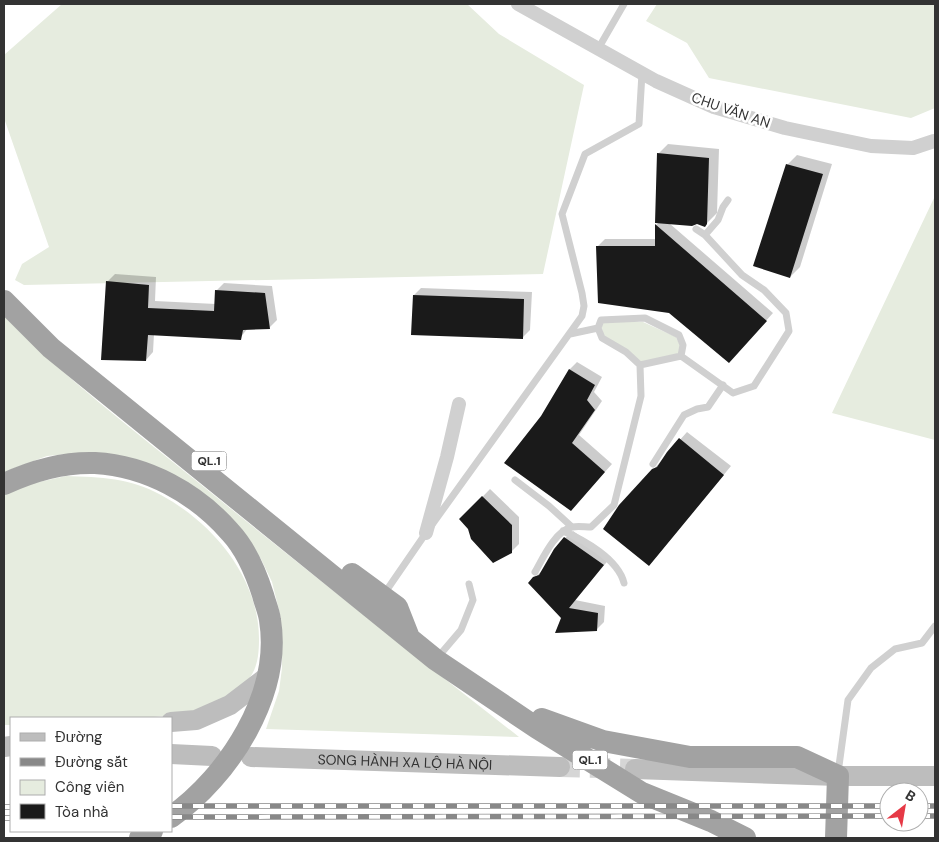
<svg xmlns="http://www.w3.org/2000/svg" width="939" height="842" font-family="'DM Sans',sans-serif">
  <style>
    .green { fill: #e6ecdf }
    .shadow { fill: #0003 }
    .building { fill: #1a1a1a }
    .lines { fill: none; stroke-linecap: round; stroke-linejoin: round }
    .secondary-tunnel { stroke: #d6d6d6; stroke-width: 20; stroke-dasharray: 20 10; stroke-linecap: butt }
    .service { stroke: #d0d0d0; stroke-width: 7 }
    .minor { stroke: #d0d0d0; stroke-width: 14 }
    .secondary { stroke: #bdbdbd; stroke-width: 20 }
    .trunk { stroke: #a2a2a2; stroke-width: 22 }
    .rail-casing { stroke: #888; stroke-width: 5.5 }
    .rail { stroke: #fff; stroke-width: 4; stroke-dasharray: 11; stroke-linecap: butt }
    .labels { text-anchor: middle; stroke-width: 5; stroke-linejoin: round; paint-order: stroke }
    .shield { fill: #fff; stroke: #707070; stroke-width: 1 }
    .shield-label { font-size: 12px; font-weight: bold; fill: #333 }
    .street-label { font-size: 14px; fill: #333; stroke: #fff }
  </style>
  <rect width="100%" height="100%" fill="#fff"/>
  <!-- green -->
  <path class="green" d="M62,4H467L499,34L584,85L543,274L24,285L15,280L22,264L49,247L4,118V55Z
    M657,4H935V108L911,118L709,78L687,43L646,21Z
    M935,196V440L832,413Z
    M4,316C64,377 132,429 199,483C305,569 412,653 519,737L266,729L279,691L282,668V632L280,614L272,582L261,559L233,522L77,453L47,456L4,472Z
    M601,320L643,322L676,337L680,345L679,354L642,362L603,336Z
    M66,476C101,477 130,478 161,495C213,523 259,578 259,639C259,668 253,681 227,698C192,720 135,718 94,718C67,718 39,718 11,718V725H4V495L21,486Z"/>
  <!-- shadow -->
  <path class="shadow" d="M668,144L719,149L717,213L705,225L697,222L669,223L773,313L736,354L597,247L605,239H656V225L659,222L658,154Z
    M797,155L832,164L800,267L790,277L787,165Z
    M115,274L156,277L155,301L216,304V291L224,283L272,286L277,320L269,328H248L240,338L154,334L153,352L146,360L107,282Z
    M421,288L532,292L530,330L523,337L414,295Z
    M577,362L602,377L594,392L602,401L579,435L612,464L578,502L542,417L570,369Z
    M687,432L731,466L656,557L653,470Z
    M490,489L519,517V544L511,552L469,528L461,519Z
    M573,531L611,557L575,600L605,606L604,622L597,629L562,618L534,578L544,569L565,538Z"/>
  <!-- building -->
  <path class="building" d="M657,153L709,158L707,224L705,227L697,224L692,226L655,223Z
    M786,164L823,174L790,278L753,266Z
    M655,224L767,321L729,363L669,313L598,303L596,246H655Z
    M106,281L149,285L148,308L214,311L215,290L265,293L270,329L243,330L241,340L148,335L146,361L101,360Z
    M413,295L524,299L523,339L411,335Z
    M569,369L595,385L587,400L595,410L572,443L605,472L571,511L504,463L541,416Z
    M679,438L724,475L649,566L603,529L619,505L652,469L657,467L667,452Z
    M482,496L512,525V553L493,563L471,539L468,529L459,519Z
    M564,537L604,565L569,608L598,613L597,631L555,633L561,618L528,583L533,577L539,575L554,549Z"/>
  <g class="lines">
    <!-- secondary-tunnel -->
    <path class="secondary-tunnel" d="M560,767L635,769"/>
    <!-- service -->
    <path class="service" d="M598,49L624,4
      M696,229L705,235
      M570,334L598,328
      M681,356L733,393L754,386L789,331L786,313L764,290L742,275L705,235L718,220L723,207L728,200
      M653,464L684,415L697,409L708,407L723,385
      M515,480L549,506L572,527
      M563,531C584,540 618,559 624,583
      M535,572C543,558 555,531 572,527C578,526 585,527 591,527L614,505L641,396L640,365L681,356L683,345L679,335L645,318L601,320L598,328L602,338L626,352L640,365
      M384,594L426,533L582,316L584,306L582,293L562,214L585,154L639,124L642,73
      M438,657L461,630L473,600L469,584
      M838,773L848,700L871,668L895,649L922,643L935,626"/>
    <!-- minor -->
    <path class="minor" d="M518,4L656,81L714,107L785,128L871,146L913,148L934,141
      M426,533L447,457L459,404"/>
    <!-- secondary -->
    <g class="secondary">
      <path d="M171,722L196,720L230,705L268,676"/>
      <path d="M4,747L11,746"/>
      <path d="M171,754L212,756"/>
      <path id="s1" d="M251,757L560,767"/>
      <path d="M635,769L838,776H935"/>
    </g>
    <!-- trunk -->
    <path class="trunk" d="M4,301L51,348L436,660L537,728L642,793L711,821L745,838
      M4,484C32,471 64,462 95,463C147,466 196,493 230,532C246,549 256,573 263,595C265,603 269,612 270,620C282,694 229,776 171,817
      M352,574L397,607L408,635
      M542,719L603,741L690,757H797L838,776L836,838
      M140,838L152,831"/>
    <!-- rail casing -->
    <g class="rail-casing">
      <path id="rail" d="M171,806H889
        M919,806H935
        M4,807H11
        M919,816H935
        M171,817L889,816
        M4,818H11"/>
    </g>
    <!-- rail -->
    <use href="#rail" class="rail"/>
  </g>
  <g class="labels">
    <!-- shield labels -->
    <g class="shield">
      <rect x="191.5" y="451.5" width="35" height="19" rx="4"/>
      <rect x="572.5" y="750.5" width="35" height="19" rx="4"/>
    </g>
    <g class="shield-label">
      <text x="209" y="465">QL.1</text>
      <text x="590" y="764">QL.1</text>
    </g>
    <!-- street labels -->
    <g class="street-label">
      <text transform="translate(731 110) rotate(19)" y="5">CHU VĂN AN</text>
      <text dy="5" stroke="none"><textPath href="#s1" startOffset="154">SONG HÀNH XA LỘ HÀ NỘI</textPath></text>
    </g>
  </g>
  <!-- border -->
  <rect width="939" height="842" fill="none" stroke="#333333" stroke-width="10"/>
  <!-- legend -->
  <rect x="10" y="717" width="162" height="115" fill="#ffffff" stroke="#adadad"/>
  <rect x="20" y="733" width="25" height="8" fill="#bdbdbd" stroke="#adadad"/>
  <text x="55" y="742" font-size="15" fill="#333333">Đường</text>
  <rect x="20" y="758" width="25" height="8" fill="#888888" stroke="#adadad"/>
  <text x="55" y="767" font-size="15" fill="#333333">Đường sắt</text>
  <rect x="20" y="780" width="25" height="15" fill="#e6ecdf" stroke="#adadad"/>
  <text x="55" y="792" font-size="15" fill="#333333">Công viên</text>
  <rect x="20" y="804" width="25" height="15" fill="#1a1a1a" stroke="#adadad"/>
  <text x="55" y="817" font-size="15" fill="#333333">Tòa nhà</text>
  <!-- north arrow -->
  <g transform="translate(904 807) rotate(31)"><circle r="24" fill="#ffffff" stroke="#adadad"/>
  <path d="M0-4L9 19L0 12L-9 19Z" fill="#e63946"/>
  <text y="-8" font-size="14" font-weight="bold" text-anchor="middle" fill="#333333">B</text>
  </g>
</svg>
